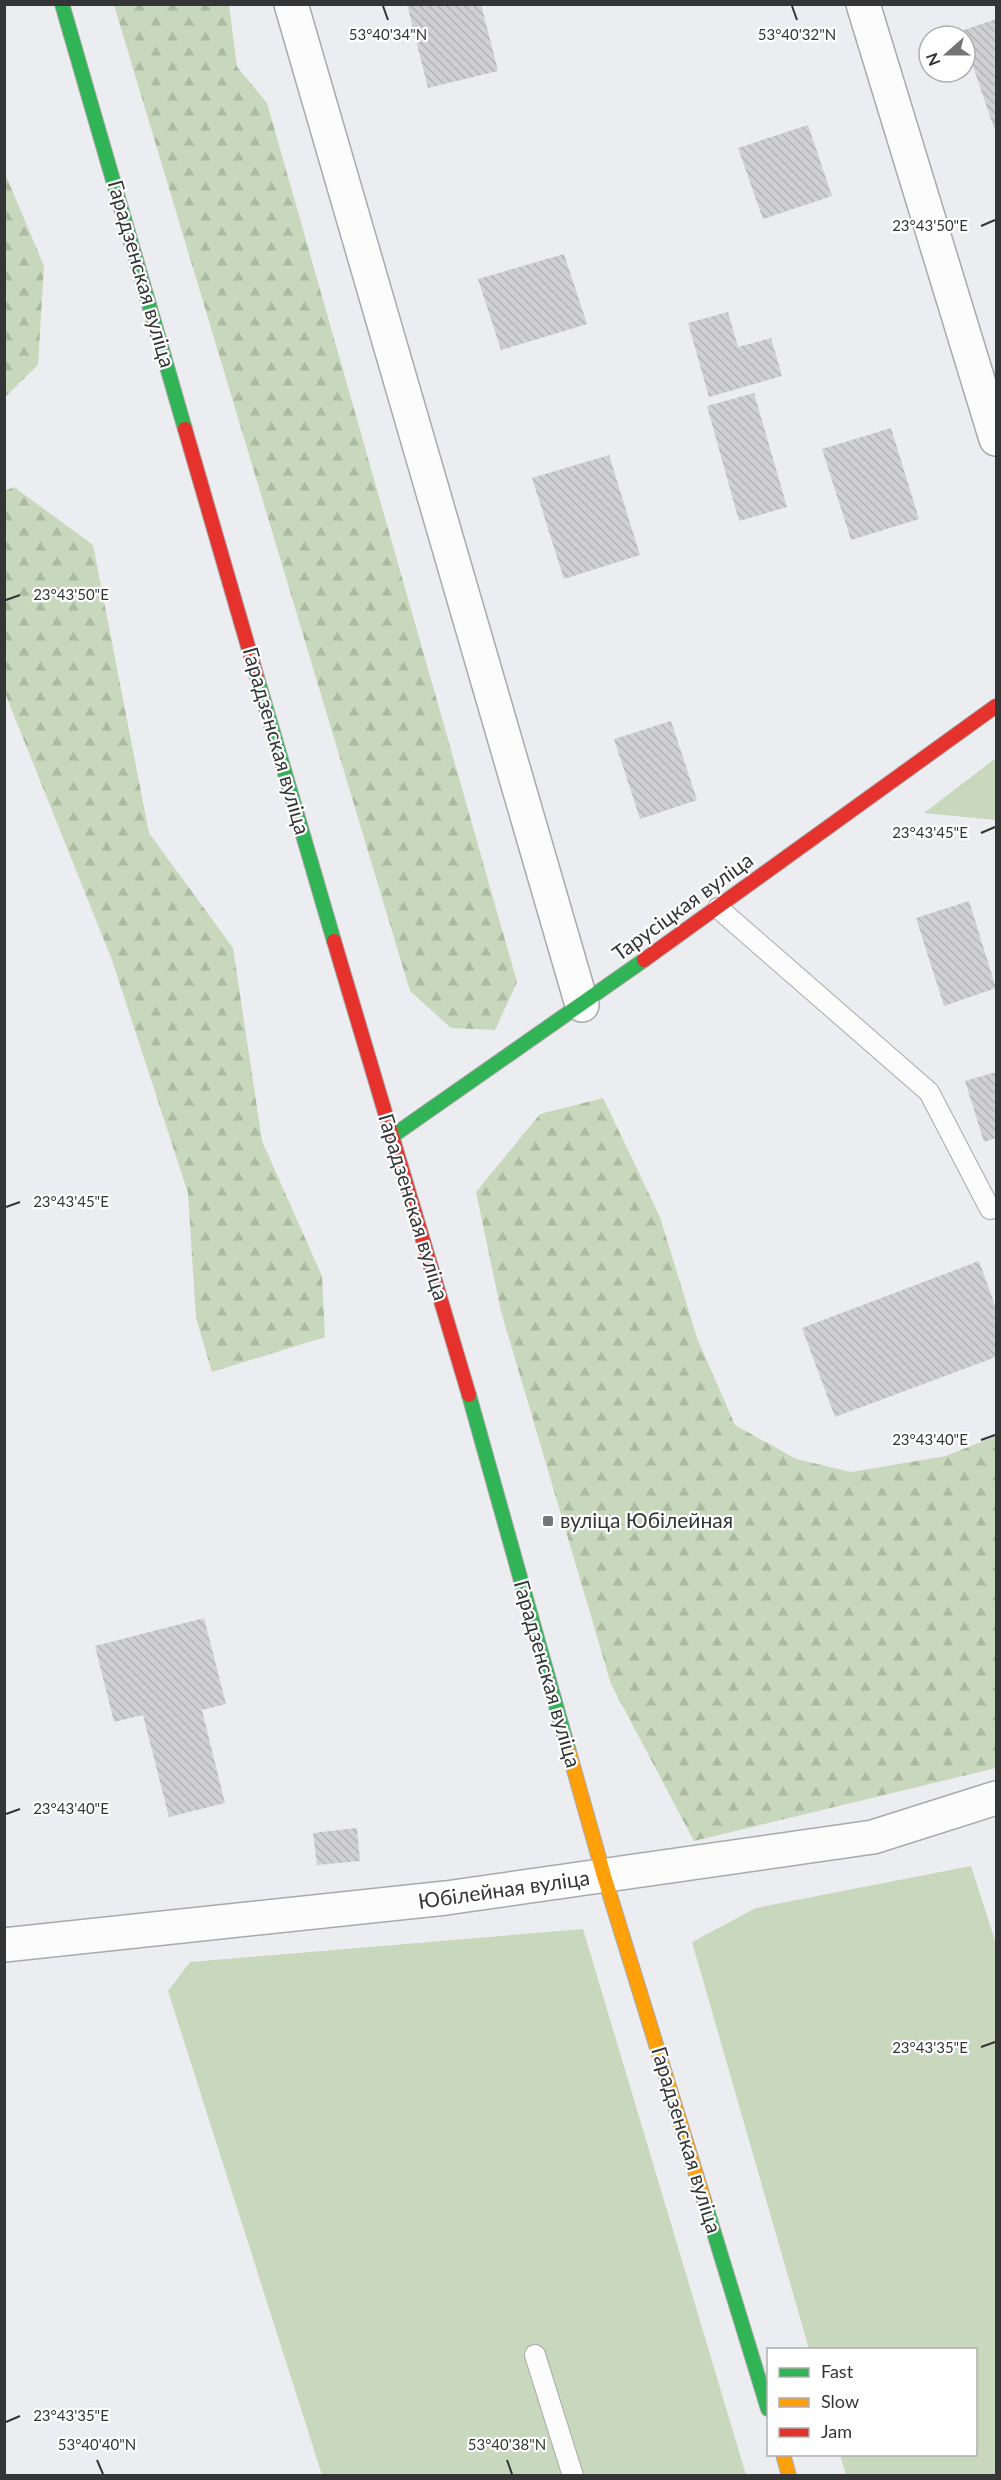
<svg xmlns="http://www.w3.org/2000/svg" width="1001" height="2480" font-family="Lato,sans-serif">
  <style>
    .grass { fill: #c7d8bc }
    .forest { fill: url(#forest-firs) }
    .building { fill: url(#building-back-hatch) }
    .lines { fill: none; stroke-linecap: round; stroke-linejoin: round }
    .lane-casing { stroke: #a9a9ab; stroke-width: 22 }
    .street-casing { stroke: #a9a9ab; stroke-width: 36 }
    .fast-casing { stroke: #a9a9ab; stroke-width: 16 }
    .slow-casing { stroke: #a9a9ab; stroke-width: 16 }
    .jam-casing { stroke: #a9a9ab; stroke-width: 16 }
    .lane { stroke: #fcfcfd; stroke-width: 20 }
    .street { stroke: #fcfcfd; stroke-width: 33 }
    .fast { stroke: #30b455; stroke-width: 14 }
    .slow { stroke: #ff9f0a; stroke-width: 14 }
    .jam { stroke: #e5322d; stroke-width: 14 }
    .ticks { fill: none; stroke: #343536; stroke-width: 2 }
    .poi-dot { fill: #747577; stroke: #fff; stroke-width: 2 }
    .labels { text-anchor: middle; stroke-width: 4.5; stroke-linejoin: round; paint-order: stroke }
    .street-label { font-size: 21px; fill: #343536; stroke: #fff }
    .poi-label { font-size: 21px; fill: #343536; stroke: #fff; text-anchor: start }
    .ticks-label { font-size: 15px; text-anchor: middle; fill: #343536; stroke: #fff; stroke-width: 4.5; stroke-linejoin: round; paint-order: stroke }
  </style>
  <defs>
    <pattern id="forest-firs" width="22" height="20" patternUnits="userSpaceOnUse" patternTransform="scale(1.5)"><rect width="22" height="20" fill="#c7d8bc"/><path d="M5 1l3.5 6h-7zM16 11l3.5 6h-7z" fill="#acbaa2"/></pattern>
    <pattern id="building-back-hatch" width="6" height="6" patternUnits="userSpaceOnUse" patternTransform="scale(1.5)"><rect width="6" height="6" fill="#d0d0d2"/><path d="M-1 5l2 2M0 0l6 6M5-1l2 2" fill="none" stroke="#b3b3b5"/></pattern>
  </defs>
  <rect width="100%" height="100%" fill="#ecedf0"/>
  <!-- grass -->
  <path class="grass" d="M996,758V820L924,813Z
    M971,1866L996,1944V2475H846L840,2455L976,2454V2350L809,2349L692,1942L756,1908Z
    M583,1929L746,2475H322L168,1991L190,1962Z"/>
  <!-- forest -->
  <path class="forest" d="M114,5H229L237,67L267,103L517,982L495,1030L451,1028L410,991Z
    M4,171L44,266L38,365L5,397Z
    M14,487L93,545L149,833L233,948L262,1141L322,1276L325,1337L212,1372L196,1318L188,1193L112,960L5,693L4,491Z
    M603,1098L660,1217L697,1338L735,1425L796,1459L851,1472L946,1456L996,1436V1768L694,1841L611,1684L501,1311L476,1192L540,1114Z"/>
  <!-- building -->
  <path class="building" d="M407,4H481L498,71L428,88Z
    M996,19V127L994,128L961,31Z
    M808,125L832,196L763,219L738,148Z
    M564,254L587,324L501,350L478,279Z
    M728,312L738,347L771,338L782,376L709,397L688,323Z
    M754,393L787,507L739,521L707,406Z
    M891,428L919,519L851,540L822,449Z
    M609,455L640,555L564,579L532,478Z
    M671,721L697,800L640,819L614,739Z
    M969,901L996,988L944,1006L916,918Z
    M996,1072V1138L984,1142L965,1081Z
    M979,1261L996,1308V1357L835,1417L802,1328Z
    M204,1618L226,1704L202,1710L225,1803L169,1817L143,1715L114,1722L95,1646Z
    M357,1828L360,1861L317,1865L313,1833Z"/>
  <g class="lines">
    <!-- lane casing -->
    <g class="lane-casing">
      <path id="lane" d="M718,908L929,1092L990,1209L996,1207
        M535,2355L573,2476"/>
    </g>
    <!-- street casing -->
    <g class="street-casing">
      <path id="street" d="M291,4L582,1005
        M863,4L996,439
        M4,1945L446,1898L873,1837L996,1798"/>
    </g>
    <!-- fast casing -->
    <g class="fast-casing">
      <path id="fast" d="M62,4L185,429
        M256,674L334,941
        M391,1137L644,960
        M469,1395L569,1752
        M704,2200L768,2409"/>
    </g>
    <!-- slow casing -->
    <g class="slow-casing">
      <path id="slow" d="M569,1752L604,1876L704,2200
        M783,2454L789,2476"/>
    </g>
    <!-- jam casing -->
    <g class="jam-casing">
      <path id="jam" d="M185,429L256,674
        M334,941L469,1395
        M644,960L996,706"/>
    </g>
    <!-- lane -->
    <use href="#lane" class="lane"/>
    <!-- street -->
    <use href="#street" class="street"/>
    <!-- fast -->
    <use href="#fast" class="fast"/>
    <!-- slow -->
    <use href="#slow" class="slow"/>
    <!-- jam -->
    <use href="#jam" class="jam"/>
  </g>
  <!-- ticks -->
  <path class="ticks" d="M383,6L388,20M792,6L797,20M981,226L995,220M6,600L20,595M981,833L995,827M6,1207L20,1202M981,1440L995,1435M6,1814L20,1809M981,2047L995,2042M6,2422L20,2416M97,2460L103,2474M507,2460L512,2474"/>
  <!-- markers -->
  <rect class="poi-dot" x="542" y="1515" width="12" height="12" rx="3"/>
  <g class="labels">
    <!-- street labels -->
    <g class="street-label">
      <text transform="translate(141 274) rotate(74)" y="7">Гарадзенская вуліца</text>
      <text transform="translate(276 741) rotate(74)" y="7">Гарадзенская вуліца</text>
      <text transform="translate(683 907) rotate(-36)" y="7">Тарусіцкая вуліца</text>
      <text transform="translate(413 1207) rotate(73)" y="7">Гарадзенская вуліца</text>
      <text transform="translate(547 1674) rotate(74)" y="7">Гарадзенская вуліца</text>
      <text transform="translate(504 1890) rotate(-8)" y="7">Юбілейная вуліца</text>
      <text transform="translate(686 2140) rotate(73)" y="7">Гарадзенская вуліца</text>
    </g>
    <!-- poi labels -->
    <g class="poi-label">
      <text x="560" y="1528">вуліца Юбілейная</text>
    </g>
  </g>
  <g class="ticks-label">
    <text x="388" y="40">53°40'34"N</text>
    <text x="797" y="40">53°40'32"N</text>
    <text x="930" y="231">23°43'50"E</text>
    <text x="71" y="600">23°43'50"E</text>
    <text x="930" y="838">23°43'45"E</text>
    <text x="71" y="1207">23°43'45"E</text>
    <text x="930" y="1445">23°43'40"E</text>
    <text x="71" y="1814">23°43'40"E</text>
    <text x="930" y="2053">23°43'35"E</text>
    <text x="71" y="2421">23°43'35"E</text>
    <text x="97" y="2450">53°40'40"N</text>
    <text x="507" y="2450">53°40'38"N</text>
  </g>
  <!-- border -->
  <rect width="1001" height="2480" fill="none" stroke="#343536" stroke-width="12"/>
  <!-- legend -->
  <rect x="767" y="2348" width="210" height="108" fill="#ffffff" stroke="#aeaeaf" stroke-width="1.5"/>
  <rect x="779" y="2368" width="30" height="9" fill="#30b455" stroke="#aeaeaf" stroke-width="1.5"/>
  <text x="821" y="2378" font-size="18" fill="#343536">Fast</text>
  <rect x="779" y="2398" width="30" height="9" fill="#ff9f0a" stroke="#aeaeaf" stroke-width="1.5"/>
  <text x="821" y="2408" font-size="18" fill="#343536">Slow</text>
  <rect x="779" y="2428" width="30" height="9" fill="#e5322d" stroke="#aeaeaf" stroke-width="1.5"/>
  <text x="821" y="2438" font-size="18" fill="#343536">Jam</text>
  <!-- north arrow -->
  <g transform="translate(947 54) rotate(249)"><circle r="28" fill="#ffffff" stroke="#aeaeaf" stroke-width="1.5"/>
  <path d="M0-4.5L10 22L0 15L-10 22Z" fill="#747577"/>
  <text y="-9" font-size="16" font-weight="bold" text-anchor="middle" fill="#343536">N</text>
  </g>
</svg>
